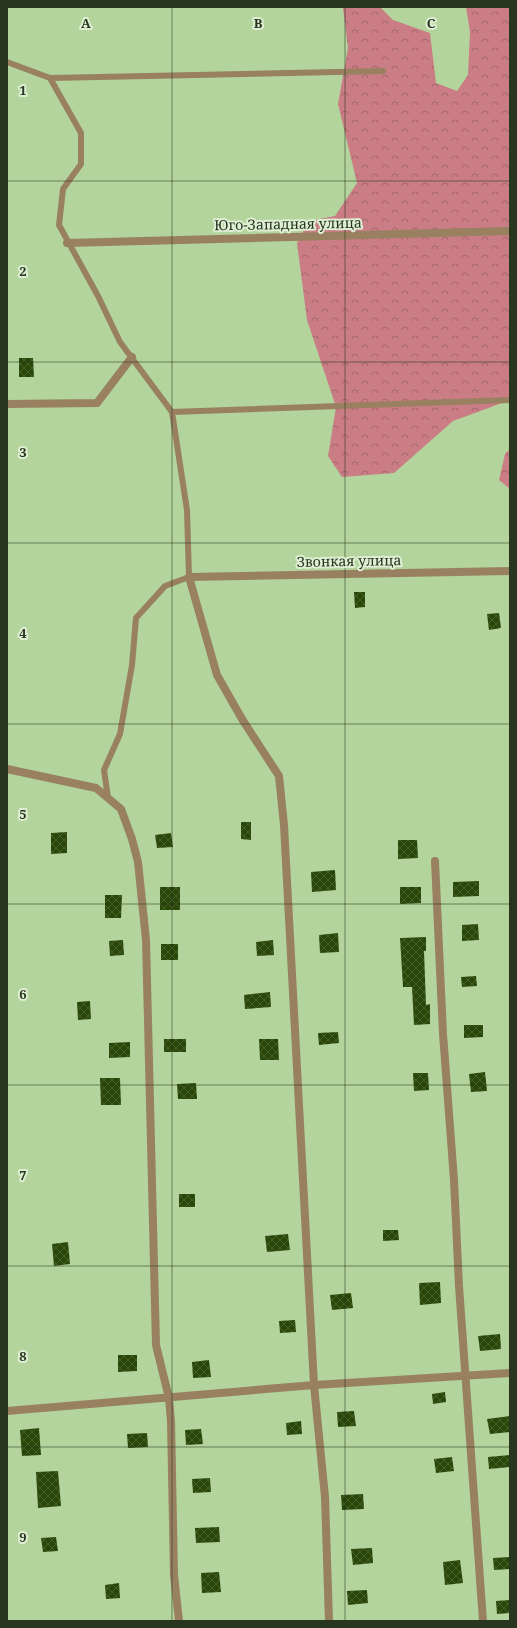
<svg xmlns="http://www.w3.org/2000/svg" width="517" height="1628" font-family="'Noto Serif',serif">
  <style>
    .forest { fill: url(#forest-crowns) }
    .building { fill: url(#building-cross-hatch) }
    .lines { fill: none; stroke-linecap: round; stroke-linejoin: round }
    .service { stroke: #988061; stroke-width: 6 }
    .minor { stroke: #988061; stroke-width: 8 }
    .grid { fill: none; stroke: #28351f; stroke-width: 1; stroke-opacity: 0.55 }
    .labels { text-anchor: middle; stroke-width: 4; stroke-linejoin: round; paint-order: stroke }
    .street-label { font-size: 14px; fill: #28351f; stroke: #deefd3 }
    .grid-label { font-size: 13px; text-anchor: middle; font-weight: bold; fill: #28351f; stroke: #deefd3; stroke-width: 4; stroke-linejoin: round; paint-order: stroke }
  </style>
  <defs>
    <pattern id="forest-crowns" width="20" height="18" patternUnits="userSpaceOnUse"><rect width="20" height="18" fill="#ca7d85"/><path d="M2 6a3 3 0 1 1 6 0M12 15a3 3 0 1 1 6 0" fill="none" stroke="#a4676c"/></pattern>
    <pattern id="building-cross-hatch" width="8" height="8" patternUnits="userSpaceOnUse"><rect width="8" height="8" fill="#284708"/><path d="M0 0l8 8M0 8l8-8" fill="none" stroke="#46602c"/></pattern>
  </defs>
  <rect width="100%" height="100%" fill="#b3d49c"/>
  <!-- forest -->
  <path class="forest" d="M380,7L393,20L430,33L436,83L457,91L468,75L470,32L466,7H510V400L453,421L394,473L342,477L328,456L336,407L307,320L297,243L309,221L335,216L357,183L338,104L348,48L343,8Z
    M510,449V489L499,480L505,454Z"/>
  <!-- building -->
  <path class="building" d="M19,358H33L34,377H19Z
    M354,592H365V607L355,608Z
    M499,613L501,628L489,630L487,614Z
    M241,822H251V840L241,839Z
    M67,832V853L51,854V833Z
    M171,833L173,847L157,848L155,835Z
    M398,840H417L418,858L398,859Z
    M335,870L336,890L312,892L311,872Z
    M479,881V896L453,897V882Z
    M160,887H180V910H160Z
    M400,887H421V903L400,904Z
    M105,895H122L121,918H105Z
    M478,924L479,940L462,941V925Z
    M338,933L339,952L320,953L319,935Z
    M426,937V951H424L426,1005L430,1004V1024L414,1025L412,987H403L400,938Z
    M123,940L124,955L110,956L109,941Z
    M273,940L274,955L257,956L256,942Z
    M161,944H178V960H161Z
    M476,976L477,986L462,987L461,977Z
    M270,992L271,1007L245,1009L244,995Z
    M90,1001L91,1019L78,1020L77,1002Z
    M464,1025H483V1037L464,1038Z
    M338,1032L339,1043L319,1045L318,1033Z
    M164,1039H186V1052H164Z
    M259,1039H278L279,1060H260Z
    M130,1042V1057L109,1058V1043Z
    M485,1072L487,1091L471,1092L469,1074Z
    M413,1073H428L429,1090L414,1091Z
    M100,1078H120L121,1105H101Z
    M196,1083L197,1099H178L177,1084Z
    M179,1194H195V1207H179Z
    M383,1230H398L399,1240L383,1241Z
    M288,1234L290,1250L267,1252L265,1236Z
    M68,1242L70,1264L54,1266L52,1244Z
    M440,1282L441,1303L420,1305L419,1283Z
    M351,1293L353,1308L332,1310L330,1295Z
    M295,1320L296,1332L280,1333L279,1321Z
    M500,1334L501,1349L480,1351L478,1336Z
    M118,1355H137V1371L118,1372Z
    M209,1360L211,1377L193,1378L192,1362Z
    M445,1392L446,1402L433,1404L432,1394Z
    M354,1411L356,1426L338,1427L337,1412Z
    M510,1416V1432L490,1434L487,1419Z
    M301,1421L302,1434L287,1435L286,1423Z
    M39,1428L41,1455L22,1456L20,1430Z
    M201,1429L203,1444L186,1445L185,1430Z
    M147,1433L148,1447L128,1448L127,1434Z
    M510,1455V1467L489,1469L488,1457Z
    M452,1457L454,1471L436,1473L434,1459Z
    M58,1471L61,1506L38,1508L36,1472Z
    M210,1478L211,1492L193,1493L192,1479Z
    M363,1494L364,1509L342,1510L341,1495Z
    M219,1527L220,1542L196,1543L195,1528Z
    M56,1537L58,1551L43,1552L41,1538Z
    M372,1548L373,1563L353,1565L351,1549Z
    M510,1557V1569L494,1570L493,1558Z
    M460,1560L463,1583L445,1585L443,1562Z
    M219,1572L221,1592L202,1593L201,1573Z
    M119,1583L120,1598L106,1599L105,1585Z
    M367,1590L368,1603L348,1605L347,1591Z
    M510,1600V1613L497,1614L496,1601Z"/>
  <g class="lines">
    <!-- service -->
    <path class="service" d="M7,62L50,78L81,133V164L63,189L59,225L98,296L120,342L172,412L187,510L189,577L165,586L136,618L132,665L120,734L104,770L108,798
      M50,78L383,71
      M172,412L510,400"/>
    <!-- minor -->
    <path class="minor" d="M67,243L510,231
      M7,404L97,403L132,357
      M7,769L96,788L121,809L132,839L138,862L146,940L156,1345L169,1398L171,1421L174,1575L179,1621
      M435,861L443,1034L454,1180L459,1286L483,1621
      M7,1411L314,1385L510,1373
      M329,1621L325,1497L314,1385L284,825L279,776L242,719L217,675L189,577L510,571"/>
  </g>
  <!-- grid -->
  <path class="grid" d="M172,7V1621M345,7V1621M7,181H510M7,362H510M7,543H510M7,724H510M7,904H510M7,1085H510M7,1266H510M7,1447H510"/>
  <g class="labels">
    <!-- street labels -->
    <g class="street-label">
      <text transform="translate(288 224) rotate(-1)" y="5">Юго-Западная улица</text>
      <text transform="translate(349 561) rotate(-1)" y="5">Звонкая улица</text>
    </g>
  </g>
  <g class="grid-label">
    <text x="86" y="28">A</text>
    <text x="258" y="28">B</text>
    <text x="431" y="28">C</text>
    <text x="23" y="95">1</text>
    <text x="23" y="276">2</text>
    <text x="23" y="457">3</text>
    <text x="23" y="638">4</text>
    <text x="23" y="819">5</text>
    <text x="23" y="999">6</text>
    <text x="23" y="1180">7</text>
    <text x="23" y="1361">8</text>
    <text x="23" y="1542">9</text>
  </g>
  <!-- border -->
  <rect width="517" height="1628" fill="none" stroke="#28351f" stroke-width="16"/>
</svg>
